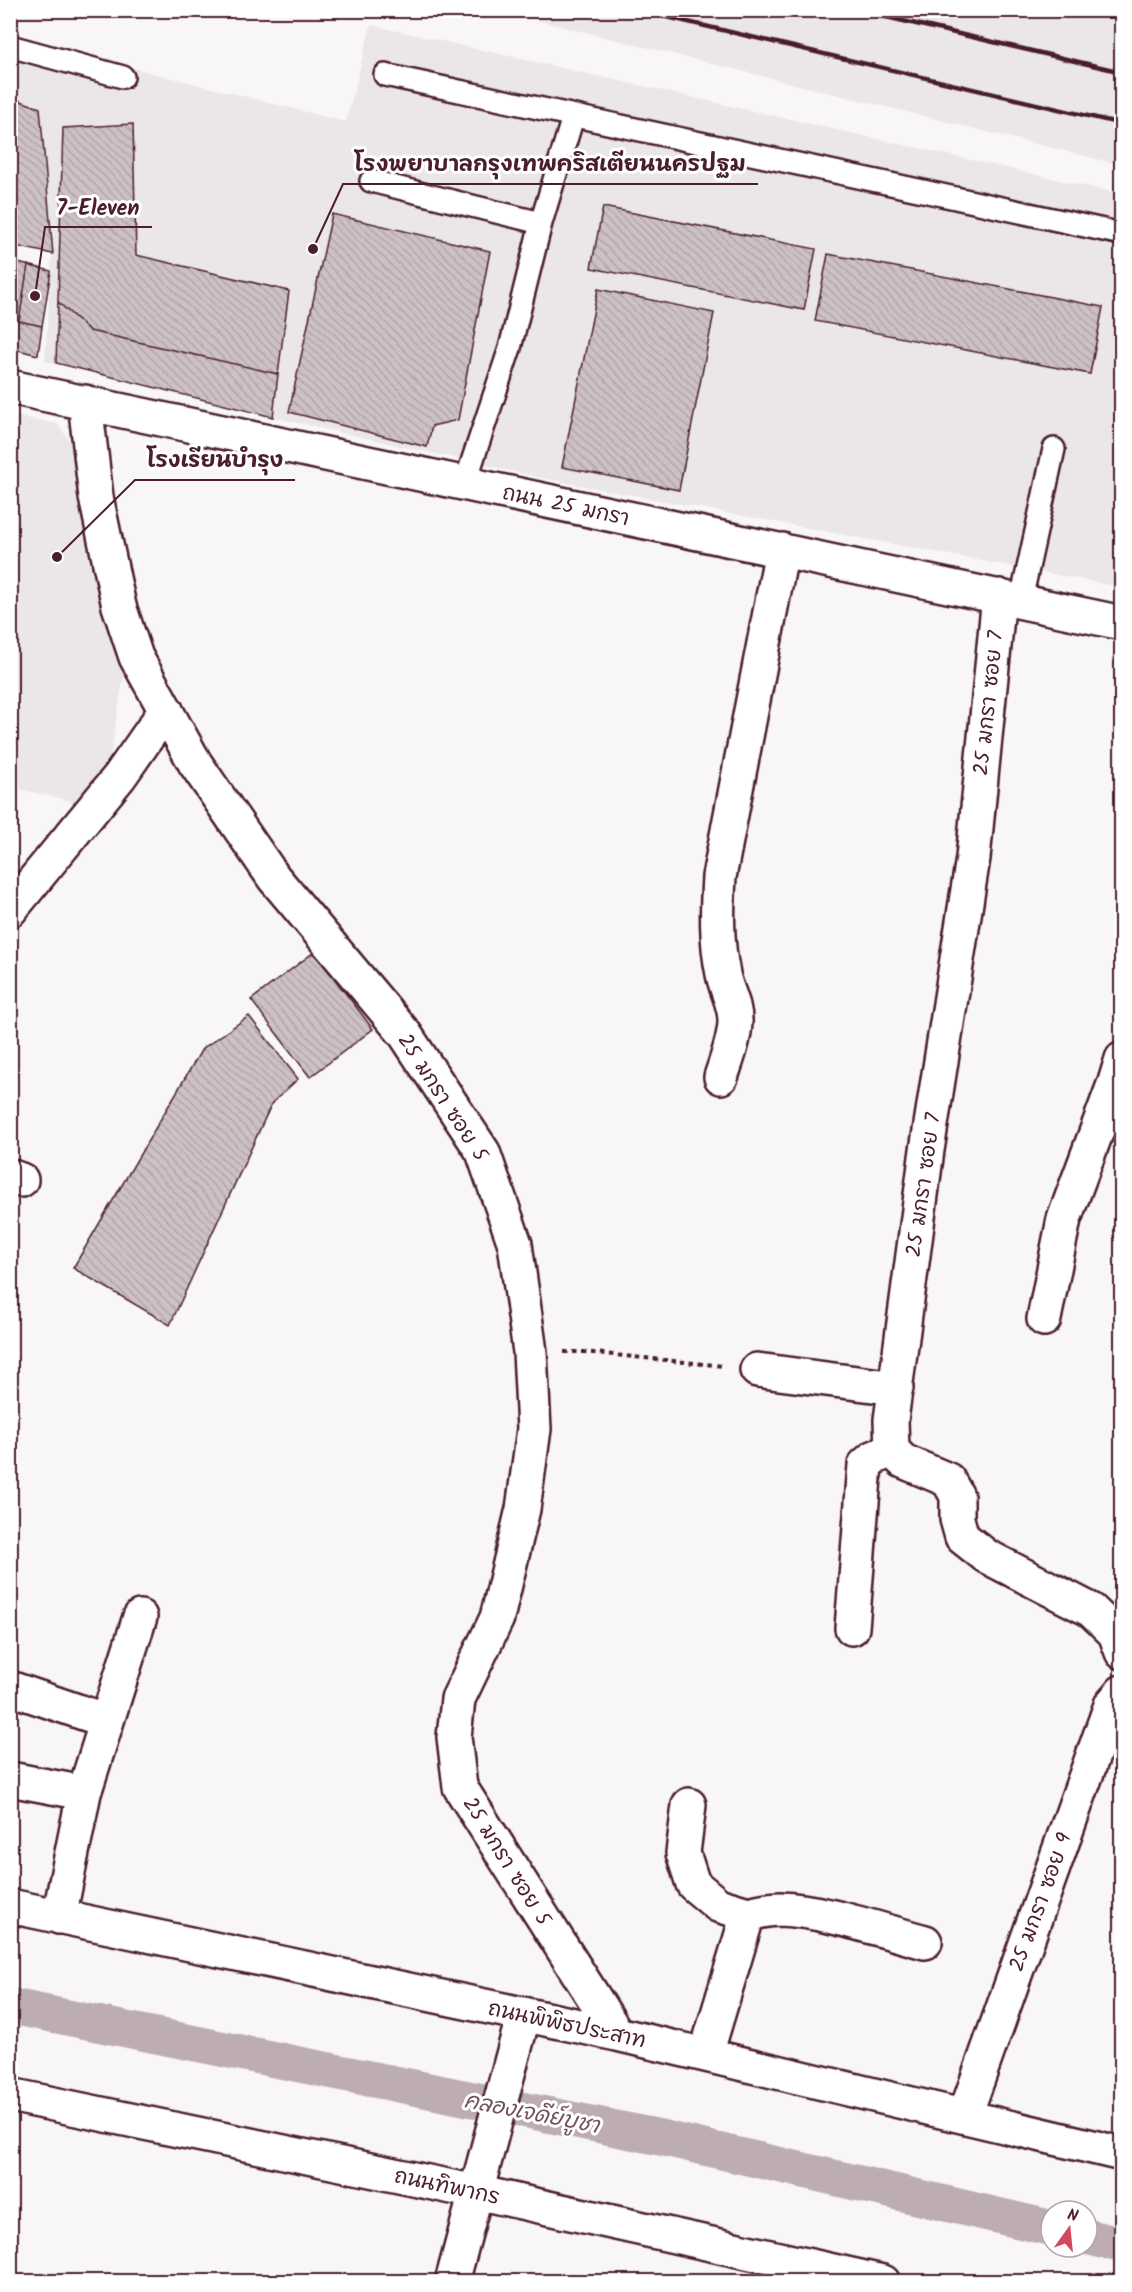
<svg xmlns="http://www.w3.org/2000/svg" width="1132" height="2292" font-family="Kalam,'Playpen Sans Thai',sans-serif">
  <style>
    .built { fill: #ebe6e8 }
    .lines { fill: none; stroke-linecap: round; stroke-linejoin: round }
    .canal { stroke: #bdadb0; stroke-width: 36 }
    .building { fill: url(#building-back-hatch); stroke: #4a1f2b; stroke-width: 1.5 }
    .service-casing { stroke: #4a1f2b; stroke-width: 26 }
    .minor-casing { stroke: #4a1f2b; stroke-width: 38 }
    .path { stroke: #4a1f2b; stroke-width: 4; stroke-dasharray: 4.5 4.5; stroke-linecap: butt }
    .service { stroke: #fff; stroke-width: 21 }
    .minor { stroke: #fff; stroke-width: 33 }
    .rail { stroke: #4a1f2b; stroke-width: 4.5 }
    .labels { text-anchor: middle; stroke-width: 6; stroke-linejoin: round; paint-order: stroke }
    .street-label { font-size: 21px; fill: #4a1f2b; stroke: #fff }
    .water-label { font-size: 22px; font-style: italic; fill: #72515a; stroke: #fff }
    .leader { fill: none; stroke: #4a1f2b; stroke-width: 2 }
    .callout-dot { fill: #4a1f2b; stroke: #fff; stroke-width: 2 }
    .callout-label { font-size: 22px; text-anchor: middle; font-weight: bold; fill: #4a1f2b; stroke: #fff; stroke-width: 6; stroke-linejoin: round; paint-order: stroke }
  </style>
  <defs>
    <pattern id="building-back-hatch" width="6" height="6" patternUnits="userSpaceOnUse" patternTransform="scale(1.5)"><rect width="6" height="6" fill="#cdc1c4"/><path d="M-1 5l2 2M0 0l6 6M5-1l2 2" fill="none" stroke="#b2a5a9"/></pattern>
  </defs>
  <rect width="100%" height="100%" fill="#f8f6f7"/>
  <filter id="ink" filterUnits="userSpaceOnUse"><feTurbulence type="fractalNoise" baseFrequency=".0167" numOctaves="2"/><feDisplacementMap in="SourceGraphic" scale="12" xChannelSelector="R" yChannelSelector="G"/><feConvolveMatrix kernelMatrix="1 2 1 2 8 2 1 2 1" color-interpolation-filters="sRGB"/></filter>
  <g filter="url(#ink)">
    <!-- built -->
    <path class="built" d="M1085,11L1121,19V165L500,11Z
      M371,25L1121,194V587L542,478L273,417L45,361L52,254L11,245L10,37L346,122Z
      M10,415L58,424L95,479L110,635L125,667L109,764L76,802L11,787Z"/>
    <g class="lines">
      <!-- canal -->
      <path class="canal" d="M10,2006L663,2138L1051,2228
        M1087,2237L1122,2245"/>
    </g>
    <!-- building -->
    <path class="building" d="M10,97L40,108L53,254L10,245Z
      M133,124L136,255L289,291L278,374L90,331L58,302L63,128Z
      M603,207L816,249L804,310L591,268Z
      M332,214L490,251L458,420L432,426L427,447L289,412Z
      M828,254L1103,307L1090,374L815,321Z
      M10,261L51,271L42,326L10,319Z
      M28,265L51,271L42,326L19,321Z
      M598,289L714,313L679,490L562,467Z
      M58,302L90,331L278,374L273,417L56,363Z
      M10,319L42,326L38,355L10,348Z
      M314,952L373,1029L310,1077L251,1000Z
      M249,1016L298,1079L272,1103L170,1325L73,1268L202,1049Z"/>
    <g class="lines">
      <!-- service casing -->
      <g class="service-casing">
        <path id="service" d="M10,46L123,77
          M385,75L1122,234
          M371,181L541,223L510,348L465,483
          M541,223L573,117
          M1021,600L1054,449"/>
      </g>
      <!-- minor casing -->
      <g class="minor-casing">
        <path id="minor" d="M10,387L1122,623
          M85,402L96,497L119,606L136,657L195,763L274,878L405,1034L483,1152L515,1244L530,1352L534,1429L523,1509L497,1618L458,1699L454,1737L460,1787L617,2034
          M999,596L973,858L927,1150L891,1420L892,1450L903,1461L948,1480L957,1496V1519L962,1537L986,1556L1091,1610L1115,1633L1122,1652
          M10,910L120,776L166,710
          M721,1077C727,1059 734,1041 735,1023C736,1005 726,991 723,974C716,941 717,910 719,877L782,550
          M10,1176L21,1180
          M1044,1319L1064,1219L1115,1082L1122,1059
          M757,1370L896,1388
          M852,1628L865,1465L873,1458L892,1450
          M10,1688L107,1721
          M10,1779L84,1793
          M689,1805L683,1853L693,1884L718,1905L748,1914
          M10,1906L617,2034L1122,2154
          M59,1917L84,1793L140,1617
          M706,2054L748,1914C758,1912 769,1909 780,1909C823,1910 883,1931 925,1942
          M10,2095L476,2192L883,2282
          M965,2115L1111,1705L1122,1692
          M452,2282L524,2014"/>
      </g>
      <!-- path -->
      <path class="path" d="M564,1352H584L724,1366"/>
      <!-- service -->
      <use href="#service" class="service"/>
      <!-- minor -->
      <use href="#minor" class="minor"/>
      <!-- rail -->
      <path class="rail" d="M637,10L1122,124
        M856,10L1122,72"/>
    </g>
  </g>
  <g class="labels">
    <!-- street labels -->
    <g class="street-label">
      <text transform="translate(566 505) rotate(12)" y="7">ถนน 25 มกรา</text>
      <text transform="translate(988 703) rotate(-84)" y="7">25 มกรา ซอย 7</text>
      <text transform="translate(443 1097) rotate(57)" y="7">25 มกรา ซอย 5</text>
      <text transform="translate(923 1185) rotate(-82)" y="7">25 มกรา ซอย 7</text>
      <text transform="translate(507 1861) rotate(58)" y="7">25 มกรา ซอย 5</text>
      <text transform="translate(1040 1902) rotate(-70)" y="7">25 มกรา ซอย 9</text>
      <text transform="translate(567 2024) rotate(12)" y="7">ถนนพิพิธประสาท</text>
      <text transform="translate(447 2186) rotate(12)" y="7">ถนนทิพากร</text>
    </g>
    <!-- water labels -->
    <g class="water-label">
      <text transform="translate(532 2112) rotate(11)" y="8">คลองเจดีย์บูชา</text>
    </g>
  </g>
  <!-- callouts -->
  <path class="leader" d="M313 249L343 184H758M35 296L45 227H152M57 557L135 480H295"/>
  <g class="callout-dot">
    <circle cx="313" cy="249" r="6"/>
    <circle cx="35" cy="296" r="6"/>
    <circle cx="57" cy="557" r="6"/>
  </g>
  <g class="callout-label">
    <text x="550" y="171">โรงพยาบาลกรุงเทพคริสเตียนนครปฐม</text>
    <text x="98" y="215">7-Eleven</text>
    <text x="215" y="467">โรงเรียนบำรุง</text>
  </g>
  <!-- margin -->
  <rect width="1132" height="2292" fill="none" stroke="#fff" stroke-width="36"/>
  <rect x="18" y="18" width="1096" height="2256" fill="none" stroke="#4a1f2b" stroke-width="2" filter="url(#ink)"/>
  <!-- north arrow -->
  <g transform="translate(1069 2229) rotate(15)"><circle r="28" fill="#ffffff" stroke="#b7a5aa" stroke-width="1.5"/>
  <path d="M0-4.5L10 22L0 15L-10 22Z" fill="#d1495b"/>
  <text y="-9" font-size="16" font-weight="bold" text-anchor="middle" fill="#4a1f2b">N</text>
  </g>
</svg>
